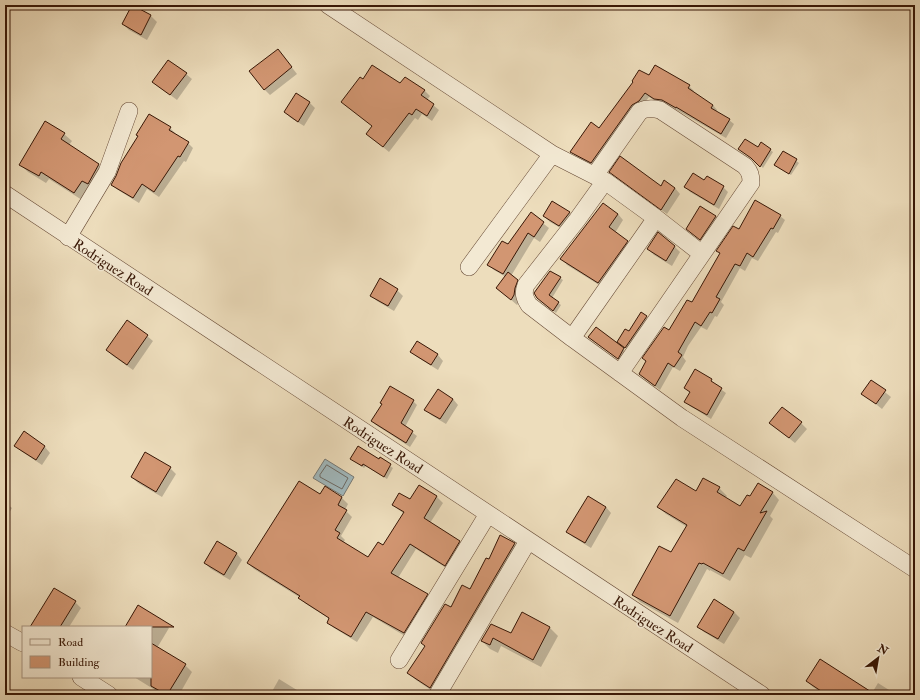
<svg xmlns="http://www.w3.org/2000/svg" width="920" height="700" font-family="'IM FELL Double Pica',serif">
  <style>
    .water { fill: #a0b8bd; stroke: #767874 }
    .shadow { fill: #0003 }
    .lines { fill: none; stroke-linecap: round; stroke-linejoin: round }
    .shore { stroke: #6c6862; stroke-width: 1 }
    .building { fill: #d29672; stroke: #381706 }
    .street-casing { stroke: #654834; stroke-width: 18 }
    .street { stroke: #f3e9d3; stroke-width: 17 }
    .labels { text-anchor: middle; stroke-width: 3; stroke-linejoin: round; paint-order: stroke }
    .street-label { font-size: 14px; fill: #381706; stroke: #f3e9d3 }
  </style>
  <rect width="100%" height="100%" fill="#edddbc"/>
  <filter id="stains"><feTurbulence type="fractalNoise" baseFrequency=".005" numOctaves="4"/><feColorMatrix values="0 0 0 0 .2 0 0 0 0 .09 0 0 0 0 .02 0 0 0 .5 -.17"/></filter>
  <radialGradient id="worn" r=".72"><stop offset=".6" stop-color="#630" stop-opacity="0"/><stop offset="1" stop-color="#630" stop-opacity=".3"/></radialGradient>
  <!-- water -->
  <path class="water" d="M325,459L354,477L343,496L313,478Z"/>
  <!-- shadow -->
  <path class="shadow" d="M408,5H416L414,9Z
    M133,7L151,16L157,22L147,40L129,30L123,24Z
    M283,56L297,74L270,95L264,89Z
    M186,74L192,79L177,100L153,82Z
    M649,77L689,86L694,91L692,92L713,105L717,110L716,112L729,120L734,124L726,138L668,105L659,103L649,97L596,167L576,156L571,152L599,129Z
    M363,81L401,85L424,90L430,96L427,100L439,110L432,121L422,114L418,120L415,118L389,152L367,134L373,126Z
    M296,94L310,103L315,108L304,126L291,118L285,112Z
    M170,128L175,133L174,134L188,143L193,148L186,162L184,161L159,197L147,189L139,203L118,190L112,185L139,137L137,135Z
    M64,134L72,141L69,145L99,165L106,172L82,200L49,179L46,183L28,172L21,165Z
    M761,143L773,152L763,168L755,160L739,149L758,148Z
    M784,152L799,163L791,175L778,167Z
    M611,172L661,187L665,182L675,188L680,194L667,214L616,177Z
    M705,181L723,187L728,192L719,209L690,192L686,187Z
    M552,202L570,213L575,219L566,231L550,222L544,216Z
    M603,205L618,214L623,220L615,233L633,247L604,288L567,265L562,259Z
    M700,207L716,216L720,221L705,243L692,234Z
    M531,214L549,228L540,242L534,238L511,276L523,286L520,301L517,305L497,288L506,277L494,270L489,265L508,246Z
    M780,216L785,220L778,233L776,232L758,261L752,258L745,271L740,268L721,302L724,305L717,317L715,316L707,330L701,327L688,346L683,357L686,361L680,371L673,367L660,390L645,379L640,374L669,331L692,304L721,254L718,251L739,230Z
    M675,247L680,252L672,266L654,255L648,249Z
    M560,278L563,280L552,298L561,305L556,313L540,301Z
    M397,290L403,296L394,311L377,301L371,295Z
    M641,313L651,321L630,351L618,342L629,332Z
    M597,329L626,352L621,361L592,340Z
    M147,336L153,341L133,370L113,356L107,350Z
    M417,342L438,355L443,361L438,370L417,357L412,352Z
    M711,380L715,385L726,393L711,419L690,406L686,402L691,393L685,388Z
    M871,381L891,397L882,409L862,393Z
    M390,387L413,401L417,405L405,427L417,436L410,447L376,425L372,421L383,404Z
    M453,399L458,405L446,424L431,415L426,409Z
    M770,423H801L807,429L795,443Z
    M24,433L45,447L50,453L42,465L21,451L15,446Z
    M351,459L379,460L380,459L393,468L387,479L366,466L364,468Z
    M170,468L176,474L162,497L138,483L132,477Z
    M420,486L437,497L443,503L430,523L459,541L465,548L451,571L416,549L398,578L427,595L433,601L410,639L373,617L357,642L334,628L328,622L330,619L306,604L299,597L254,569L248,563L320,495L325,488L342,498L348,504L345,510L352,517L341,536L345,540L343,543L369,559L383,547L404,514L393,505L410,501Z
    M719,488L727,496L725,498L741,508L750,498L772,492L779,500L770,516L773,519L751,558L745,555L730,581L710,570V571L707,569L678,623L640,602L633,595L671,554L687,527L666,514L658,507L697,492Z
    M5,502L12,508L5,520Z
    M606,507L611,513L591,548L573,537L568,531Z
    M501,536L514,544L521,551L437,694L416,680L409,673L426,647L422,643L451,608L470,590L489,561Z
    M217,543L237,554L242,560L230,580L211,569L205,563Z
    M714,601L734,612L740,618L724,644L704,632L699,627Z
    M75,602L81,608L69,627H30L35,619H36Z
    M523,614L550,628L558,636L541,667L501,646L498,653L490,649L482,641L491,625L512,634Z
    M162,621L169,628L157,648L185,665L192,672L179,695H163L134,677H151V627H126Z
    M279,679L305,695H270Z
    M807,681L872,693L878,683L897,695H826L813,687Z"/>
  <g class="lines">
    <!-- shore -->
    <path class="shore" d="M327,465L348,478L342,489L320,477V475Z"/>
  </g>
  <!-- building -->
  <path class="building" d="M132,5L151,15L141,35L122,24Z
    M278,49L292,67L264,90L249,71Z
    M168,60L187,73L170,95L152,82Z
    M372,65L400,83L405,77L425,90L421,95L434,104L427,116L416,109L412,115L409,113L383,147L366,134L372,126L341,102L360,77L363,79Z
    M655,65L690,85L688,88L713,105L711,108L730,119L721,134L676,107V108L662,100L654,99L645,93L639,101L632,105L591,163L570,152L591,122L599,128L633,82L632,81L639,70L649,75Z
    M296,93L310,102L298,122L284,112Z
    M149,114L171,127L169,130L189,142L180,157L178,156L154,192L142,184L133,198L111,185L116,176L121,163L138,136L136,135Z
    M45,121L65,133L61,139L99,164L88,184L82,181L74,193L41,172L39,176L19,165Z
    M745,139L758,147L761,142L771,149L760,167L751,158L738,149Z
    M783,151L797,159L789,174L774,165Z
    M620,156L661,186L664,180L675,188L661,210L609,172Z
    M693,173L704,180L707,176L724,186L714,205L684,187Z
    M755,200L781,215L773,229L771,228L753,257L747,253L740,266L735,264L716,297L720,299L712,313L710,312L701,326L695,322L678,352L682,355L674,367L668,363L655,386L639,374L646,361L642,358L664,327L669,330L687,300L692,302L720,253L716,251L733,226L739,229Z
    M552,201L570,212L559,226L543,216Z
    M603,203L618,214L609,227L628,241L598,283L560,259Z
    M700,206L716,216L700,240L686,229Z
    M531,212L544,222L534,237L528,233L503,274L487,265L502,241L508,244Z
    M658,232L675,246L666,261L647,249Z
    M550,271L561,277L549,295L559,302L553,311L537,298L534,293Z
    M508,272L518,280L515,288L514,295L511,300L496,288Z
    M380,278L398,289L388,306L370,296Z
    M641,312L647,316L625,348L617,342L625,329L629,331Z
    M127,320L148,335L127,365L106,350Z
    M596,327L624,348L618,359L588,337Z
    M417,341L438,354L431,365L410,352Z
    M695,369L712,379L711,381L722,388L707,415L684,402L690,392L684,388Z
    M871,380L886,390L876,404L861,394Z
    M390,386L414,400L401,423L413,431L406,443L371,421L382,404L380,403Z
    M438,389L453,399L440,419L424,410Z
    M782,407L802,422L789,438L769,423Z
    M24,431L45,446L36,460L14,446Z
    M358,446L379,459L380,457L391,464L384,477L363,464L362,466L350,459Z
    M145,452L171,467L156,492L131,477Z
    M703,478L720,487L717,492L740,506L747,495L750,496L758,483L773,492L760,513L767,511L744,551L738,548L723,574L703,563L702,564L699,563L670,616L632,595L659,546L671,552L687,525L657,507L676,479L696,491Z
    M299,481L320,494L325,486L342,497L338,505L347,510L335,530L340,533L337,538L368,557L378,542L383,545L404,512L392,505L399,493L410,499L419,485L437,496L424,518L460,541L445,566L410,544L391,573L428,594L404,633L366,612L351,637L327,623L329,618L298,598L300,596L247,563Z
    M588,496L606,507L585,543L566,532Z
    M500,535L515,543L430,688L407,673L425,646L421,643L445,604L451,607L462,585L470,589L486,558L489,559Z
    M217,541L237,553L224,575L204,563Z
    M54,588L76,601L60,627H30Z
    M714,599L734,612L718,639L697,627Z
    M138,605L174,627H125Z
    M522,612L550,627L533,660L493,638L490,645L481,641L491,624L511,633Z
    M151,643L186,664L167,695L151,686Z
    M820,659L876,695H827L806,681Z"/>
  <g class="lines">
    <!-- street casing -->
    <g class="street-casing">
      <path id="street" d="M328,5L552,154L605,181L656,218L702,254
        M595,175L640,111C647,108 652,108 660,110L745,166C750,172 751,175 751,183L620,373
        M605,181L577,220L526,285C523,293 524,297 529,305L572,338L682,418L915,569
        M5,194L762,695
        M68,237L107,172L129,111
        M469,267L552,154
        M572,338L656,218
        M5,633L23,643
        M399,660L488,514
        M81,677L109,695
        M439,692L528,541"/>
    </g>
    <!-- street -->
    <use href="#street" class="street"/>
  </g>
  <g class="labels">
    <!-- street labels -->
    <g class="street-label">
      <text transform="translate(113 267) rotate(33)" y="5">Rodriguez Road</text>
      <text transform="translate(383 445) rotate(33)" y="5">Rodriguez Road</text>
      <text transform="translate(653 624) rotate(33)" y="5">Rodriguez Road</text>
    </g>
  </g>
  <!-- margin -->
  <rect width="920" height="700" fill="none" stroke="#edddbc" stroke-width="20"/>
  <rect x="6" y="6" width="908" height="688" fill="none" stroke="#381706" stroke-width="2"/>
  <rect x="10" y="10" width="900" height="680" fill="none" stroke="#381706"/>
  <!-- legend -->
  <rect x="22" y="626" width="130" height="52" fill="#f3e9d3" stroke="#a89581"/>
  <rect x="30" y="639" width="20" height="6" fill="#f3e9d3" stroke="#a89581"/>
  <text x="58" y="646" font-size="12" fill="#381706">Road</text>
  <rect x="30" y="656" width="20" height="12" fill="#d29672" stroke="#a89581"/>
  <text x="58" y="666" font-size="12" fill="#381706">Building</text>
  <!-- north arrow -->
  <g transform="translate(878 658) rotate(31)" stroke="#f3e9d3" stroke-width="3" paint-order="stroke">
  <path d="M0-3L7 15L0 10L-7 15Z" fill="#381706"/>
  <text y="-6" font-size="11" font-weight="bold" text-anchor="middle" fill="#381706">N</text>
  </g>
  <rect width="100%" height="100%" filter="url(#stains)"/>
  <rect width="100%" height="100%" fill="url(#worn)"/>
</svg>
